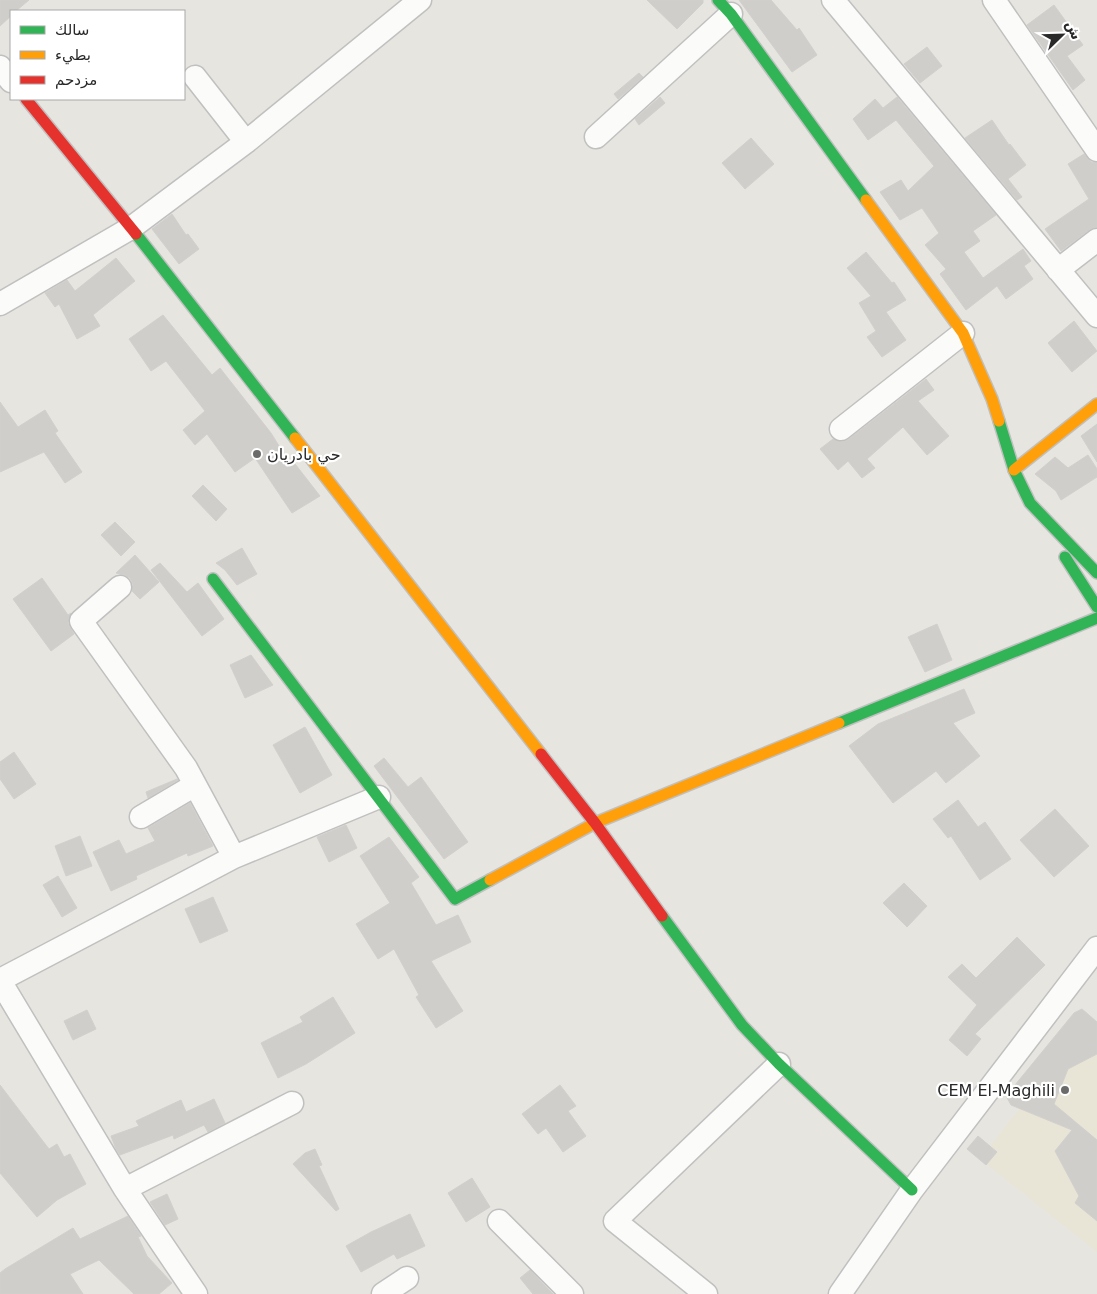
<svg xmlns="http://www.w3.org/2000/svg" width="1097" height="1294" font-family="'DejaVu Sans',Vazirmatn,sans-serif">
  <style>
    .education { fill: #e8e5d6 }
    .building { fill: #cfcecb; stroke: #d1d0cc }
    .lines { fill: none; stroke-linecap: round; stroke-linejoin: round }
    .street-casing { stroke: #c1c0c0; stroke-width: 25 }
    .fast-casing { stroke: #c1c0c0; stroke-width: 14 }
    .slow-casing { stroke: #c1c0c0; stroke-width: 14 }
    .jam-casing { stroke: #c1c0c0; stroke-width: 14 }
    .street { stroke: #fbfbfa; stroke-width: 22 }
    .fast { stroke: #30b455; stroke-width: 11 }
    .slow { stroke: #ff9f0a; stroke-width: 11 }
    .jam { stroke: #e5322d; stroke-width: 11 }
    .poi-dot { fill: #6b6b69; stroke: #fff; stroke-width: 2 }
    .labels { text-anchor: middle; stroke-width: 4.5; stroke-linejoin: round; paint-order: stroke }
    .poi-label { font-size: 16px; fill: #292929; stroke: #fff; text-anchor: start }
  </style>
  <rect width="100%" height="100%" fill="#e6e5e0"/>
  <!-- education -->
  <path class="education" d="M1091,1017L1097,1022V1252L980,1159Z"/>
  <!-- building -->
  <path class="building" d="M0,0H29L16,11H11V16L0,26Z
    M647,0H703V3L677,29Z
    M739,0H771L797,30L799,28L817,55L792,72Z
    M1054,5L1083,45L1067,56L1085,80L1073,90L1027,25Z
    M927,47L942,66L920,83L904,64Z
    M639,73L643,77L618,99L614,94Z
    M660,97L665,103L639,125L635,119Z
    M897,97L996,215L973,231L980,241L964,252L983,278L1023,249L1031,261L1024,266L1033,279L1006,299L997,286L966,310L940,274L946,269L925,245L939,233L922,208L900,220L880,192L901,180L908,191L934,166L896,120L868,140L853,119L875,99L883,108Z
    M992,120L1009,145L1010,144L1026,165L1008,179L1022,197L1017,200L965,138Z
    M751,138L774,164L745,189L722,163Z
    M1084,154L1091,162L1097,163V227L1089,230L1061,251L1045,229L1089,199L1068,164Z
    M172,214L186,235L188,234L199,249L179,264L152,229Z
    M866,252L892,283L894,282L906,300L886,312L906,340L882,357L867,337L876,331L859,303L871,296L847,268Z
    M116,258L135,281L93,315L100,326L77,339L59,304L55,307L45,293L67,280L75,291Z
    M163,315L212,375L220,368L271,433L289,462L292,460L320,496L292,513L255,458L235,472L207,434L195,445L183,430L205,411L166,361L151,371L129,339Z
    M1074,321L1097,351L1072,372L1048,343Z
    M926,379L934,390L918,401L949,436L927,455L903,427L867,459L875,468L862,478L848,461L838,470L820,449L833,439L842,442L849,439Z
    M0,402L18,427L45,410L58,431L55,433L82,472L65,483L44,452L0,472Z
    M1097,424V462L1081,436Z
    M1088,455L1097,469V477L1061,500L1056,491L1035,474L1055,457L1068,468Z
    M203,485L227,509L216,521L192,496Z
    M115,522L135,542L121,556L101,535Z
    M242,548L257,574L237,585L225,570L216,563Z
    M135,555L159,582L140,599L132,591L133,584L130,578L125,575L116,573Z
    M160,563L187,592L198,583L224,619L202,636L151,570Z
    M42,578L68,615L71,613L69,617L68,623L74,634L51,651L13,599Z
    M937,624L952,660L925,672L908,637Z
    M251,655L273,685L245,698L230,665Z
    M964,689L975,713L953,723L980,756L946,783L936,771L893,803L849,746L878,724Z
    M305,727L332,775L300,793L273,745Z
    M14,752L36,784L14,799L0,779V762Z
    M384,758L408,787L421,777L468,842L444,859L374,766Z
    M177,779L178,780L148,798L146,792Z
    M958,800L978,827L985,822L1011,859L980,880L951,836L948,838L933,819Z
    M190,803L213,846L188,856L187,853L136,876L137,879L111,891L93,852L119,840L126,854L155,841L148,828Z
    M1055,809L1089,846L1054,877L1020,840Z
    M346,825L357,848L329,862L317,837Z
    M80,836L92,866L66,876L55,846Z
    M389,837L419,877L411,883L436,925L458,915L471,942L431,961L463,1011L436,1028L416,997L419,995L394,949L378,959L356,924L390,903L360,856Z
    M58,876L77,908L62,917L43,885Z
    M904,883L927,906L907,927L883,903Z
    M213,897L228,931L200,943L185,909Z
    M1017,937L1045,965L975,1034L981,1039L967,1056L949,1040L977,1005L948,977L962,964L976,978Z
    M333,997L355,1033L306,1064L278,1078L261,1043L303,1022L300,1017Z
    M1082,1009L1097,1022V1054L1068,1069L1054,1104L1097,1140V1221L1075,1203L1079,1196L1055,1151L1072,1130L1011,1105L1006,1096L1074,1013Z
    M87,1010L96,1029L73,1040L64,1021Z
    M0,1085L49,1149L57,1144L64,1157L70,1154L86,1184L57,1200L37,1217L0,1173Z
    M560,1085L576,1106L568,1111L586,1136L563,1152L546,1128L538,1134L522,1114Z
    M214,1099L225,1123L208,1132L204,1125L174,1139L173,1135L120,1155L116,1149L111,1136L139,1126L136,1121L181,1100L186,1112Z
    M978,1136L997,1152L986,1165L967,1149Z
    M315,1149L322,1165L319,1166L339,1209L336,1211L293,1164L305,1153Z
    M472,1178L490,1207L466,1222L448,1193Z
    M167,1194L178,1219L165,1225L150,1202Z
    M410,1214L425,1246L397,1259L394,1254L361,1272L346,1246L371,1232Z
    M128,1216L141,1236L138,1237L147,1256L172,1283L159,1294H134L99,1260L70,1274L83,1294H0V1273L5,1269L73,1228L80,1239Z
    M530,1270L553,1294H533L520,1278Z"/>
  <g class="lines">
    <!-- street casing -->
    <g class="street-casing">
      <path id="street" d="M833,0L1097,316
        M994,0L1097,150
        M0,67L11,81
        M195,77L246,142
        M596,137L731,14
        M1058,270L1097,240
        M0,304L131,228L246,142L420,0
        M841,429L963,333
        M120,587L81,621L186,768L234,857
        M141,817L195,785
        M0,980L234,857L379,797
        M0,981L125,1189L196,1294
        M125,1189L292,1103
        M499,1221L572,1294
        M383,1294L407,1278
        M706,1294L615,1221L779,1064
        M840,1294L912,1190L1097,948"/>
    </g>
    <!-- fast casing -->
    <g class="fast-casing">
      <path id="fast" d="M718,0L731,14L866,200
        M136,234L295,438
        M999,421L1014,470L1030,503L1097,573
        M1065,557L1097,607
        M213,579L455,899L490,880
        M839,723L1097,618
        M662,916L742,1025L779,1064L912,1190"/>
    </g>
    <!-- slow casing -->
    <g class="slow-casing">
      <path id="slow" d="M866,200L963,333L992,399L999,421
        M295,438L541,754
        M1014,470L1097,404
        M490,880L595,823L839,723"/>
    </g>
    <!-- jam casing -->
    <g class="jam-casing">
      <path id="jam" d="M26,99L136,234
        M541,754L595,823L662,916"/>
    </g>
    <!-- street -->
    <use href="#street" class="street"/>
    <!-- fast -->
    <use href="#fast" class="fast"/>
    <!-- slow -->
    <use href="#slow" class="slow"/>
    <!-- jam -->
    <use href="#jam" class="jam"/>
  </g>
  <!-- markers -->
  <g class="poi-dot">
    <circle cx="257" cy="454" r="5"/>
    <circle cx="1065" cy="1090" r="5"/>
  </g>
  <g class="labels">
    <!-- poi labels -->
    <g class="poi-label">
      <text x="267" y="460">حي بادريان</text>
      <text x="1055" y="1096" text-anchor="end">CEM El-Maghili</text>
    </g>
  </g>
  <!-- legend -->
  <rect x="10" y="10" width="175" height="90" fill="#ffffff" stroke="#a9a9a9"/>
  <rect x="20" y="26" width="25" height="8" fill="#30b455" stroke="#a9a9a9"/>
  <text x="55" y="35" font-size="15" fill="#292929">سالك</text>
  <rect x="20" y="51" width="25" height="8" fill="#ff9f0a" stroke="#a9a9a9"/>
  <text x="55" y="60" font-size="15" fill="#292929">بطيء</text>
  <rect x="20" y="76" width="25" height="8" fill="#e5322d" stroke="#a9a9a9"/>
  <text x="55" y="85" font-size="15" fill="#292929">مزدحم</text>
  <!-- north arrow -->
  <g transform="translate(1062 35) rotate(67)" stroke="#ffffff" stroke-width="4" paint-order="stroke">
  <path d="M0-4L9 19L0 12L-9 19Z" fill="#292929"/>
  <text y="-8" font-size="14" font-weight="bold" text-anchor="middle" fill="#292929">ش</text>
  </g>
</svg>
